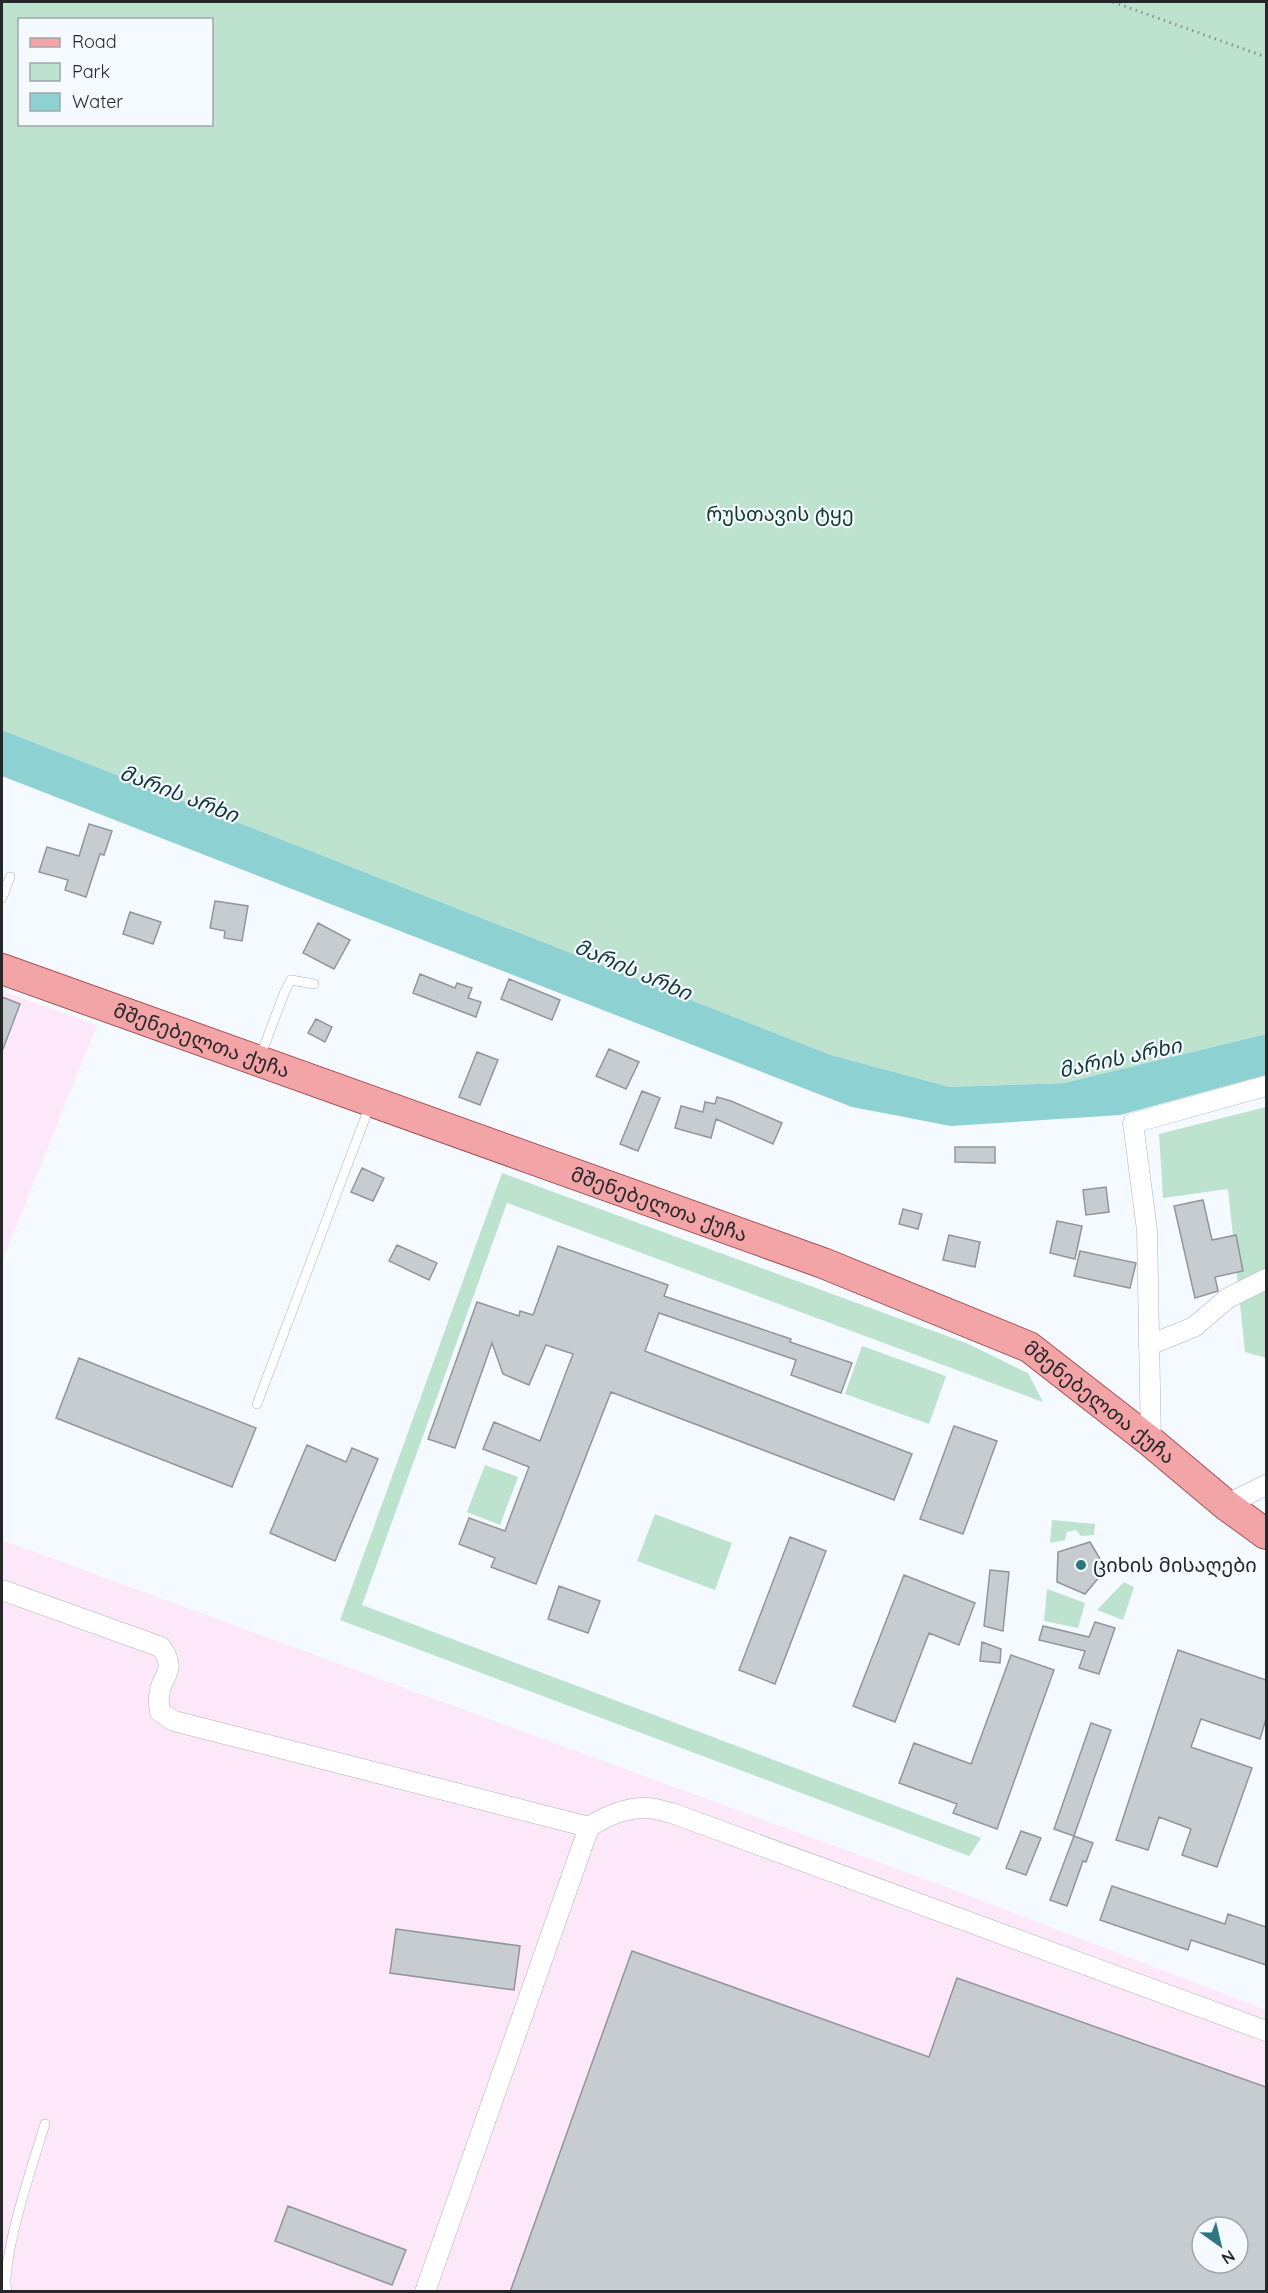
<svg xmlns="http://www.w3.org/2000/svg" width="1268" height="2293" font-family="Quicksand,'Noto Sans Georgian',sans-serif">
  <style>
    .industrial { fill: #fce8f8; fill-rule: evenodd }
    .green { fill: #bde2ce; fill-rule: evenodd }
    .water { fill: #8dd1d2 }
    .building { fill: #c7ccd1; stroke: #91969a; stroke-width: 1.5; fill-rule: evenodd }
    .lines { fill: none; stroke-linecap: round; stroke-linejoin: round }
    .service-casing { stroke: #aeb3b8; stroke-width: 10 }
    .minor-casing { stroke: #aeb3b8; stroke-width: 21 }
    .primary-casing { stroke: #a55155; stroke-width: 32 }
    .path { stroke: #8e9295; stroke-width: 3; stroke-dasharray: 1.5 4.5; stroke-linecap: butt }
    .service { stroke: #fff; stroke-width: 9 }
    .minor { stroke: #fff; stroke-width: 20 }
    .primary { stroke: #f2a4a7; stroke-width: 30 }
    .poi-dot { fill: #2e7680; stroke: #f4faff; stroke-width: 2 }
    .labels { text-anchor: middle; stroke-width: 4.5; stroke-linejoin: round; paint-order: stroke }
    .park-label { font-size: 20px; fill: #0f3b29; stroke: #f4faff }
    .street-label { font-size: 20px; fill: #252729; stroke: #f4faff }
    .poi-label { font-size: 20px; fill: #252729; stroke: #f4faff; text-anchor: start }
    .water-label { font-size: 21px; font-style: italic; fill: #143637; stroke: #f4faff }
  </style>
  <rect width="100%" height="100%" fill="#f4faff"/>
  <!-- industrial -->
  <path class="industrial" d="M2,991L97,1025L2,1262Z
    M2,1540L957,1891L1266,2010V2291H2ZM1202,2227H1238V2263H1202Z"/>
  <!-- green -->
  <path class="green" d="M2,2H1266V1034L1064,1083L950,1087L831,1055L2,730ZM20,20H212V124H20Z
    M1266,1107V1358L1245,1352L1228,1189L1163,1198L1159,1134Z
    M502,1173L966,1343L1028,1373L1043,1402L507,1203L362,1605L981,1838L969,1856L340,1620Z
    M862,1346L946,1376L929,1424L845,1394Z
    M485,1465L518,1477L500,1525L467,1512Z
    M655,1514L732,1543L715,1590L637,1561Z
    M1052,1520L1095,1524L1094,1535L1081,1536L1076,1530L1067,1532L1065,1540L1050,1543Z
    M1124,1582L1134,1587L1123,1620L1097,1610Z
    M1047,1589L1085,1603L1078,1628L1044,1621Z"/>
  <!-- water -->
  <path class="water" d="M2,730L831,1055L950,1087L1064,1083L1266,1034V1075L1120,1115L951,1126L852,1107L2,776Z"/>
  <!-- building -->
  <path class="building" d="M89,824L112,831L104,855L100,854L86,897L65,890L68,880L39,872L47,847L79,856Z
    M215,901L248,906L242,941L224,938L225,931L210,928Z
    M130,912L161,922L153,944L123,934Z
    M318,923L350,940L334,969L303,953Z
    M420,974L455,988L457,983L472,988L468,998L481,1002L476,1017L413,993Z
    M509,979L560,1000L552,1020L501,999Z
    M2,997L20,1004L3,1049L2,1048Z
    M316,1019L332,1027L325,1042L308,1033Z
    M609,1049L639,1062L626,1089L596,1076Z
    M477,1052L498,1060L480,1105L459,1097Z
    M642,1091L660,1098L638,1151L620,1144Z
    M717,1097L731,1101L782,1123L773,1144L716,1119L711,1138L675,1128L681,1106L703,1112L705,1102L715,1104Z
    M955,1147H995V1163L955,1162Z
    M362,1168L384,1178L373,1201L351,1192Z
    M1106,1187L1109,1212L1086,1215L1083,1190Z
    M1203,1200L1212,1240L1236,1235L1243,1271L1215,1277L1218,1291L1195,1298L1174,1206Z
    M903,1209L922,1214L918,1229L899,1224Z
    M1057,1221L1082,1226L1075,1259L1050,1253Z
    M949,1235L980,1242L975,1267L943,1260Z
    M397,1245L437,1263L429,1280L389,1261Z
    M558,1246L668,1285L664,1296L791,1339L790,1342L852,1363L841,1393L791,1375L796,1360L659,1313L645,1351L912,1454L894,1500L611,1392L536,1584L491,1567L495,1558L459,1544L469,1518L505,1531L529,1467L483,1449L494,1422L540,1441L573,1354L546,1345L529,1385L503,1374L492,1343L455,1448L428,1439L477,1302L519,1316L520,1311L533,1315Z
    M1080,1251L1136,1263L1130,1288L1074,1276Z
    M79,1358L256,1428L232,1487L56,1418Z
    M954,1426L997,1441L963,1534L920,1519Z
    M307,1445L346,1462L352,1448L378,1459L335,1561L270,1533Z
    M790,1537L826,1551L775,1684L739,1670Z
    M1090,1542L1106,1569L1085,1594L1057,1582L1058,1552Z
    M990,1570L1009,1572L1003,1631L984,1626Z
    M904,1575L975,1603L959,1645L929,1633L895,1722L853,1706Z
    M559,1586L600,1601L588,1633L548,1619Z
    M1095,1622L1115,1628L1099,1674L1079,1668L1085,1651L1039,1640L1043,1626L1089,1637Z
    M982,1642L1001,1649L1000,1663L980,1661Z
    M1178,1650L1266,1680V1719L1260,1739L1201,1719L1191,1747L1252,1768L1217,1867L1182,1855L1191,1829L1159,1817L1148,1850L1116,1840Z
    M1011,1655L1054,1670L997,1829L953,1813L957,1804L899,1783L914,1743L971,1764Z
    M1091,1723L1111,1730L1074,1836L1054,1829Z
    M1021,1831L1041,1838L1026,1875L1006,1868Z
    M1074,1836L1093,1843L1086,1862L1083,1861L1067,1906L1050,1900Z
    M1112,1886L1225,1924L1228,1914L1266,1927V1965L1191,1940L1188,1950L1100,1920Z
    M396,1929L520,1946L514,1990L390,1973Z
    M632,1951L929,2057L957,1978L1266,2087V2292H510ZM1202,2227H1238V2263H1202Z
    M288,2206L406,2250L392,2285L275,2241Z"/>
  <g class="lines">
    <!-- service casing -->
    <g class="service-casing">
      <path id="service" d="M2,898L10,877
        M260,1057L285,991L291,980L314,984
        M257,1404L370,1105
        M7,2292C0,2260 34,2160 45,2124"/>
    </g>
    <!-- minor casing -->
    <g class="minor-casing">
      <path id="minor" d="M1149,1345L1194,1327L1228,1298L1266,1279
        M1151,1442L1147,1230L1133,1123L1266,1086
        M1226,1505L1266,1485
        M2,1590L161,1647C179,1673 160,1674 159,1697C158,1702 160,1708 160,1712L174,1721L589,1827
        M425,2292L589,1827C606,1816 628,1807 648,1808C656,1808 664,1812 672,1813L1266,2031"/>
    </g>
    <!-- primary casing -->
    <g class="primary-casing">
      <g id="primary">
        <path id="s1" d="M2,969L823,1263L1029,1347L1151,1442L1226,1505L1266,1534"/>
      </g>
    </g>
    <!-- path -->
    <path class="path" d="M1113,2L1266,57"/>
    <!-- service -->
    <use href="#service" class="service"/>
    <!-- minor -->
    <use href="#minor" class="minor"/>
    <!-- primary -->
    <use href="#primary" class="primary"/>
  </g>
  <!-- markers -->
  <circle class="poi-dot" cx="1081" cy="1565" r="6"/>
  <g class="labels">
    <!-- park labels -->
    <g class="park-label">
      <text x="780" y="521">რუსთავის ტყე</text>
    </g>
    <!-- street labels -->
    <g class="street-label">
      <text dy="7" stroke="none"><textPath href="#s1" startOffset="212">მშენებელთა ქუჩა</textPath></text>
      <text dy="7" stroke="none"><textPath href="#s1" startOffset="698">მშენებელთა ქუჩა</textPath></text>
      <text dy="7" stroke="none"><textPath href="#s1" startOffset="1184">მშენებელთა ქუჩა</textPath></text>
    </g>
    <!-- poi labels -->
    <g class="poi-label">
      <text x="1093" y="1572">ციხის მისაღები</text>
    </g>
    <!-- water labels -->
    <g class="water-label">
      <text transform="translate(179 794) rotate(21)" y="7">მარის არხი</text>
      <text transform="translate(633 970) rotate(23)" y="7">მარის არხი</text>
      <text transform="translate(1120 1058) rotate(-12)" y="7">მარის არხი</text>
    </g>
  </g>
  <!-- border -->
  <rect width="1268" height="2293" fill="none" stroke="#252729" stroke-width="6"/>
  <!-- legend -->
  <rect x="18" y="18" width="195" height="108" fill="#f4faff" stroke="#a1a6a9" stroke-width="1.5"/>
  <rect x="30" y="38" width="30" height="9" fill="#f2a4a7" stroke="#a1a6a9" stroke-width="1.5"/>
  <text x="72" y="48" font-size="18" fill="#252729">Road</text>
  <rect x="30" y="63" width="30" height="18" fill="#bde2ce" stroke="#a1a6a9" stroke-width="1.5"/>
  <text x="72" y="78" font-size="18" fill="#252729">Park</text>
  <rect x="30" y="93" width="30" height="18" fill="#8dd1d2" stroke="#a1a6a9" stroke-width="1.5"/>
  <text x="72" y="108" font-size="18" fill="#252729">Water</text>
  <!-- north arrow -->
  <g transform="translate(1220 2245) rotate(146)"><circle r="28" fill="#f4faff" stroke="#a1a6a9" stroke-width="1.5"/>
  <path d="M0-4.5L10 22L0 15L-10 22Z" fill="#2e7680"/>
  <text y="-9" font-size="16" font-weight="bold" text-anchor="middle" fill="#252729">N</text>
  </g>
</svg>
